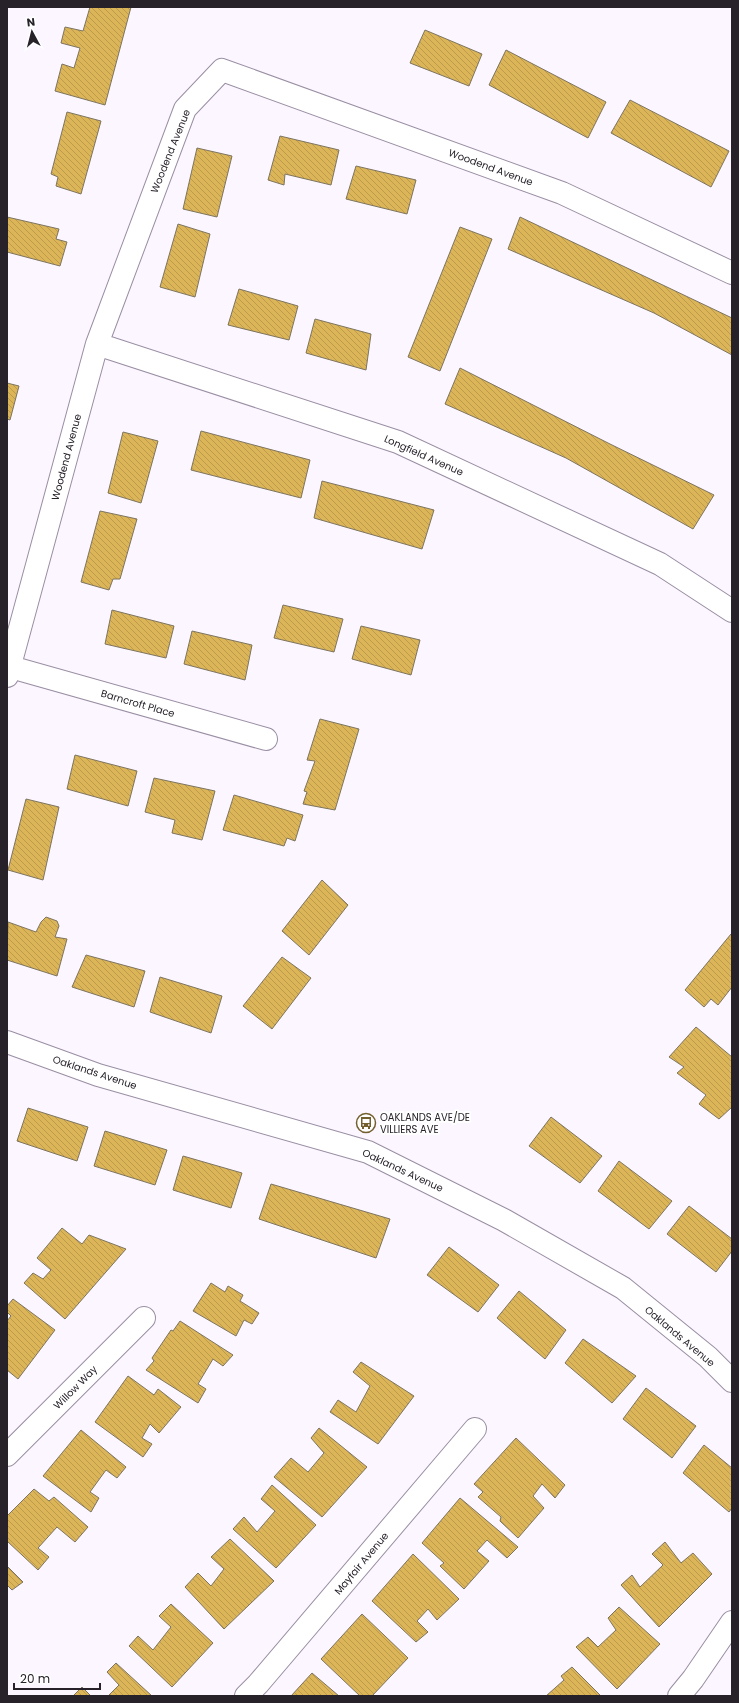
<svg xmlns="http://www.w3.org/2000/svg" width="739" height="1703" font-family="Poppins,sans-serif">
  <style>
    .building { fill: url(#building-back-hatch); stroke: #7d745f }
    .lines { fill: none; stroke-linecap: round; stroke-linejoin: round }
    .street-casing { stroke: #9a8ea3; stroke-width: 24 }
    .street { stroke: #fff; stroke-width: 22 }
    .labels { text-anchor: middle; stroke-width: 4; stroke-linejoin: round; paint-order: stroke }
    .street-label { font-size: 10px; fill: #27222a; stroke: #fff }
    .poi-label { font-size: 10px; fill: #27222a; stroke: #fff; text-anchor: start }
  </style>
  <defs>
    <pattern id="building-back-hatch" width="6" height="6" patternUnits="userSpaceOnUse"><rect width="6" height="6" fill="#dbb558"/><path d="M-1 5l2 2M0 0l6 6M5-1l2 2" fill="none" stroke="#bc9b4d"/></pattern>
  </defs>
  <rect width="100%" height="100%" fill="#fbf6ff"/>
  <!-- building -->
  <path class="building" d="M90,7H131L105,105L55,91L62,64L74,68L80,48L61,43L65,27L83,31Z
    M425,30L482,54L469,86L410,63Z
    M506,50L606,102L588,138L489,85Z
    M630,100L729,151L711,187L611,133Z
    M67,112L101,121L81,194L56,186L58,177L51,174Z
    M280,136L339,150L331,185L285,174L284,185L268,180Z
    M197,148L232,156L217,217L183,209Z
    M356,166L416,180L407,214L346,199Z
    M7,217L59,229L56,239L67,242L60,266L7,252Z
    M520,217L732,318V355L654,313L508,249Z
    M178,224L210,234L195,297L160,287Z
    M460,227L492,239L440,371L408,357Z
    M239,289L298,306L289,340L228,325Z
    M315,319L371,334L366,370L306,353Z
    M460,368L610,444L714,495L693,529L566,458L445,404Z
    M7,383L19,386L10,420L7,419Z
    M201,431L310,460L301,498L191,470Z
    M123,432L158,441L141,503L108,493Z
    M322,481L434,510L422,549L314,518Z
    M100,511L137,519L120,579H113L109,590L81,582Z
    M283,605L343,619L334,652L274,638Z
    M112,610L174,626L166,658L105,644Z
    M361,626L420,640L411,675L352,659Z
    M192,631L252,645L245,680L184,664Z
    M320,719L359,729L335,810L303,804L307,792L304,791L315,761L307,760Z
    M75,755L137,771L128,806L67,789Z
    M154,778L215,791L202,840L172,833L175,820L145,812Z
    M234,795L303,815L295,841L287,838L284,846L223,830Z
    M26,799L59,807L43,880L8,870Z
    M322,880L348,905L309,955L282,931Z
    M46,917L57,921L59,926L55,937L67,939L57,976L7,960L8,922L36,932L41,922Z
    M731,934L732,935V987L718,1005L711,999L704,1007L685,990Z
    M86,955L145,971L134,1007L72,987Z
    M282,957L311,978L272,1029L243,1006Z
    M160,977L222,996L211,1033L150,1012Z
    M696,1027L732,1057V1107L719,1119L699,1104L706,1095L677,1073L684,1067L669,1057Z
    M28,1108L88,1127L77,1161L17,1141Z
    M551,1117L602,1156L580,1183L529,1146Z
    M105,1131L167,1150L155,1185L94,1166Z
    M183,1156L242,1173L231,1208L173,1190Z
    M619,1161L672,1201L649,1229L598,1191Z
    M271,1184L390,1219L376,1258L259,1219Z
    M689,1206L732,1239V1251L716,1272L667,1234Z
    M62,1228L82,1244L89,1235L126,1249L65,1319L24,1283L33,1273L43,1279L51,1270L37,1258Z
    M449,1247L499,1285L478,1312L427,1275Z
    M211,1283L225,1292L228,1286L243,1295L240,1301L259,1313L252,1324L244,1320L236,1336L193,1311Z
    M519,1291L566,1330L545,1359L497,1318Z
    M13,1299L55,1330L18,1379L7,1370V1321L11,1316L7,1312V1306Z
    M180,1321L233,1355L223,1366L213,1359L198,1384L206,1389L198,1403L146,1370L154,1361L152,1358L171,1330L173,1331Z
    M583,1339L636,1376L612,1403L565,1363Z
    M361,1362L414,1396L378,1444L330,1412L338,1400L356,1412L370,1386L353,1372Z
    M128,1376L154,1395L158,1389L181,1407L159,1433L150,1424L142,1438L152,1444L143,1457L95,1422Z
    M646,1388L696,1426L672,1458L623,1419Z
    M319,1428L367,1467L322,1517L274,1477L291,1458L308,1472L324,1453L311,1438Z
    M81,1430L126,1467L117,1478L106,1470L90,1492L99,1498L91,1512L43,1476Z
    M516,1438L565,1485L555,1498L542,1484L533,1496L544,1508L518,1538L500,1521L501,1517L478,1497L483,1492L474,1484Z
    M704,1445L732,1468V1508L729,1512L683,1473Z
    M272,1485L316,1525L276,1568L233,1529L244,1517L257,1532L275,1511L261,1499Z
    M34,1489L49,1501L54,1497L88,1527L75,1542L57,1527L38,1548L49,1557L38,1570L7,1541V1516Z
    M460,1498L518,1547L507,1558L487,1540L477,1551L489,1561L464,1589L440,1566L444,1563L422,1543Z
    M230,1539L274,1581L224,1629L185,1587L198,1573L211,1586L224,1569L211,1557Z
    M665,1542L681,1563L693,1553L712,1574L659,1627L621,1585L632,1575L640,1587L663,1565L652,1554Z
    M413,1554L459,1599L437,1620L428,1609L417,1621L428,1632L416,1642L372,1601Z
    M7,1566L23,1582L12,1590L7,1585Z
    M171,1604L213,1643L172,1687L129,1646L138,1636L153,1650L171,1627L159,1616Z
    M619,1607L660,1644L617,1689L576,1647L588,1637L598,1647L616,1630L608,1618Z
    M362,1614L408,1658L372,1696H360L321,1659Z
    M116,1663L152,1696H108L119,1685L107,1672Z
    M572,1667L601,1696H546L564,1680L561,1676Z
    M312,1673L339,1696H291Z
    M82,1687L91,1696H73Z"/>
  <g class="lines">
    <!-- street casing -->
    <g class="street-casing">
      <path id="street" d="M97,344L398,442L660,564L732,611
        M7,666L266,739
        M7,676L97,344L185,109L222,70L562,193L732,273
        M7,1042L98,1075L368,1152L504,1220L623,1288L708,1357L732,1381
        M7,1455L144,1318
        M246,1696L258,1684L475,1429
        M679,1696L693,1679L732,1622"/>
    </g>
    <!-- street -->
    <use href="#street" class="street"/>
  </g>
  <!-- icons -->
  <defs>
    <g id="bus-ring" transform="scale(1)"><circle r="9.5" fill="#fff" stroke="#74602f" stroke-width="1.5"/><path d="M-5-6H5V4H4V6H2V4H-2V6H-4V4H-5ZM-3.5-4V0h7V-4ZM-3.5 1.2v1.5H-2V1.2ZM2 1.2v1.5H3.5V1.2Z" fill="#74602f"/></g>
  </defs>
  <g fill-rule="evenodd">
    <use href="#bus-ring" x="366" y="1123"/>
  </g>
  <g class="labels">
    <!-- street labels -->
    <g class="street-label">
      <text transform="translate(170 151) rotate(-68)" y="4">Woodend Avenue</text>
      <text transform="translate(491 167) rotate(20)" y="4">Woodend Avenue</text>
      <text transform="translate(424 455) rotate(24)" y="4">Longfield Avenue</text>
      <text transform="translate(66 457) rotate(-75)" y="4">Woodend Avenue</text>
      <text transform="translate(138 703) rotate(16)" y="4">Barncroft Place</text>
      <text transform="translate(95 1072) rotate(18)" y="4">Oaklands Avenue</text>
      <text transform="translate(403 1170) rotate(25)" y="4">Oaklands Avenue</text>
      <text transform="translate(680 1336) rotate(40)" y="4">Oaklands Avenue</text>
      <text transform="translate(75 1387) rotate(-45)" y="4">Willow Way</text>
      <text transform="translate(361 1563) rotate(-50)" y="4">Mayfair Avenue</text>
    </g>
    <!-- poi labels -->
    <g class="poi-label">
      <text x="380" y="1121">OAKLANDS AVE/DE<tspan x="380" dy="12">VILLIERS AVE</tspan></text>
    </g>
  </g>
  <!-- border -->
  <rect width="739" height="1703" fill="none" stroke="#27222a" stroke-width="16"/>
  <!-- north arrow -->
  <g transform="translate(32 32) rotate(353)" stroke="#ffffff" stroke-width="3" paint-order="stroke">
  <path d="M0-3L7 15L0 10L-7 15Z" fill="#27222a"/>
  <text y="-6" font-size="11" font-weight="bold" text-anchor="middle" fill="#27222a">N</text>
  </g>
  <!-- scale -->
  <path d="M14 1683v6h86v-6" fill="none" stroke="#27222a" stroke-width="2"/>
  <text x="20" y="1683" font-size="12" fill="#27222a" stroke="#ffffff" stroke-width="3" paint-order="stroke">20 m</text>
</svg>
